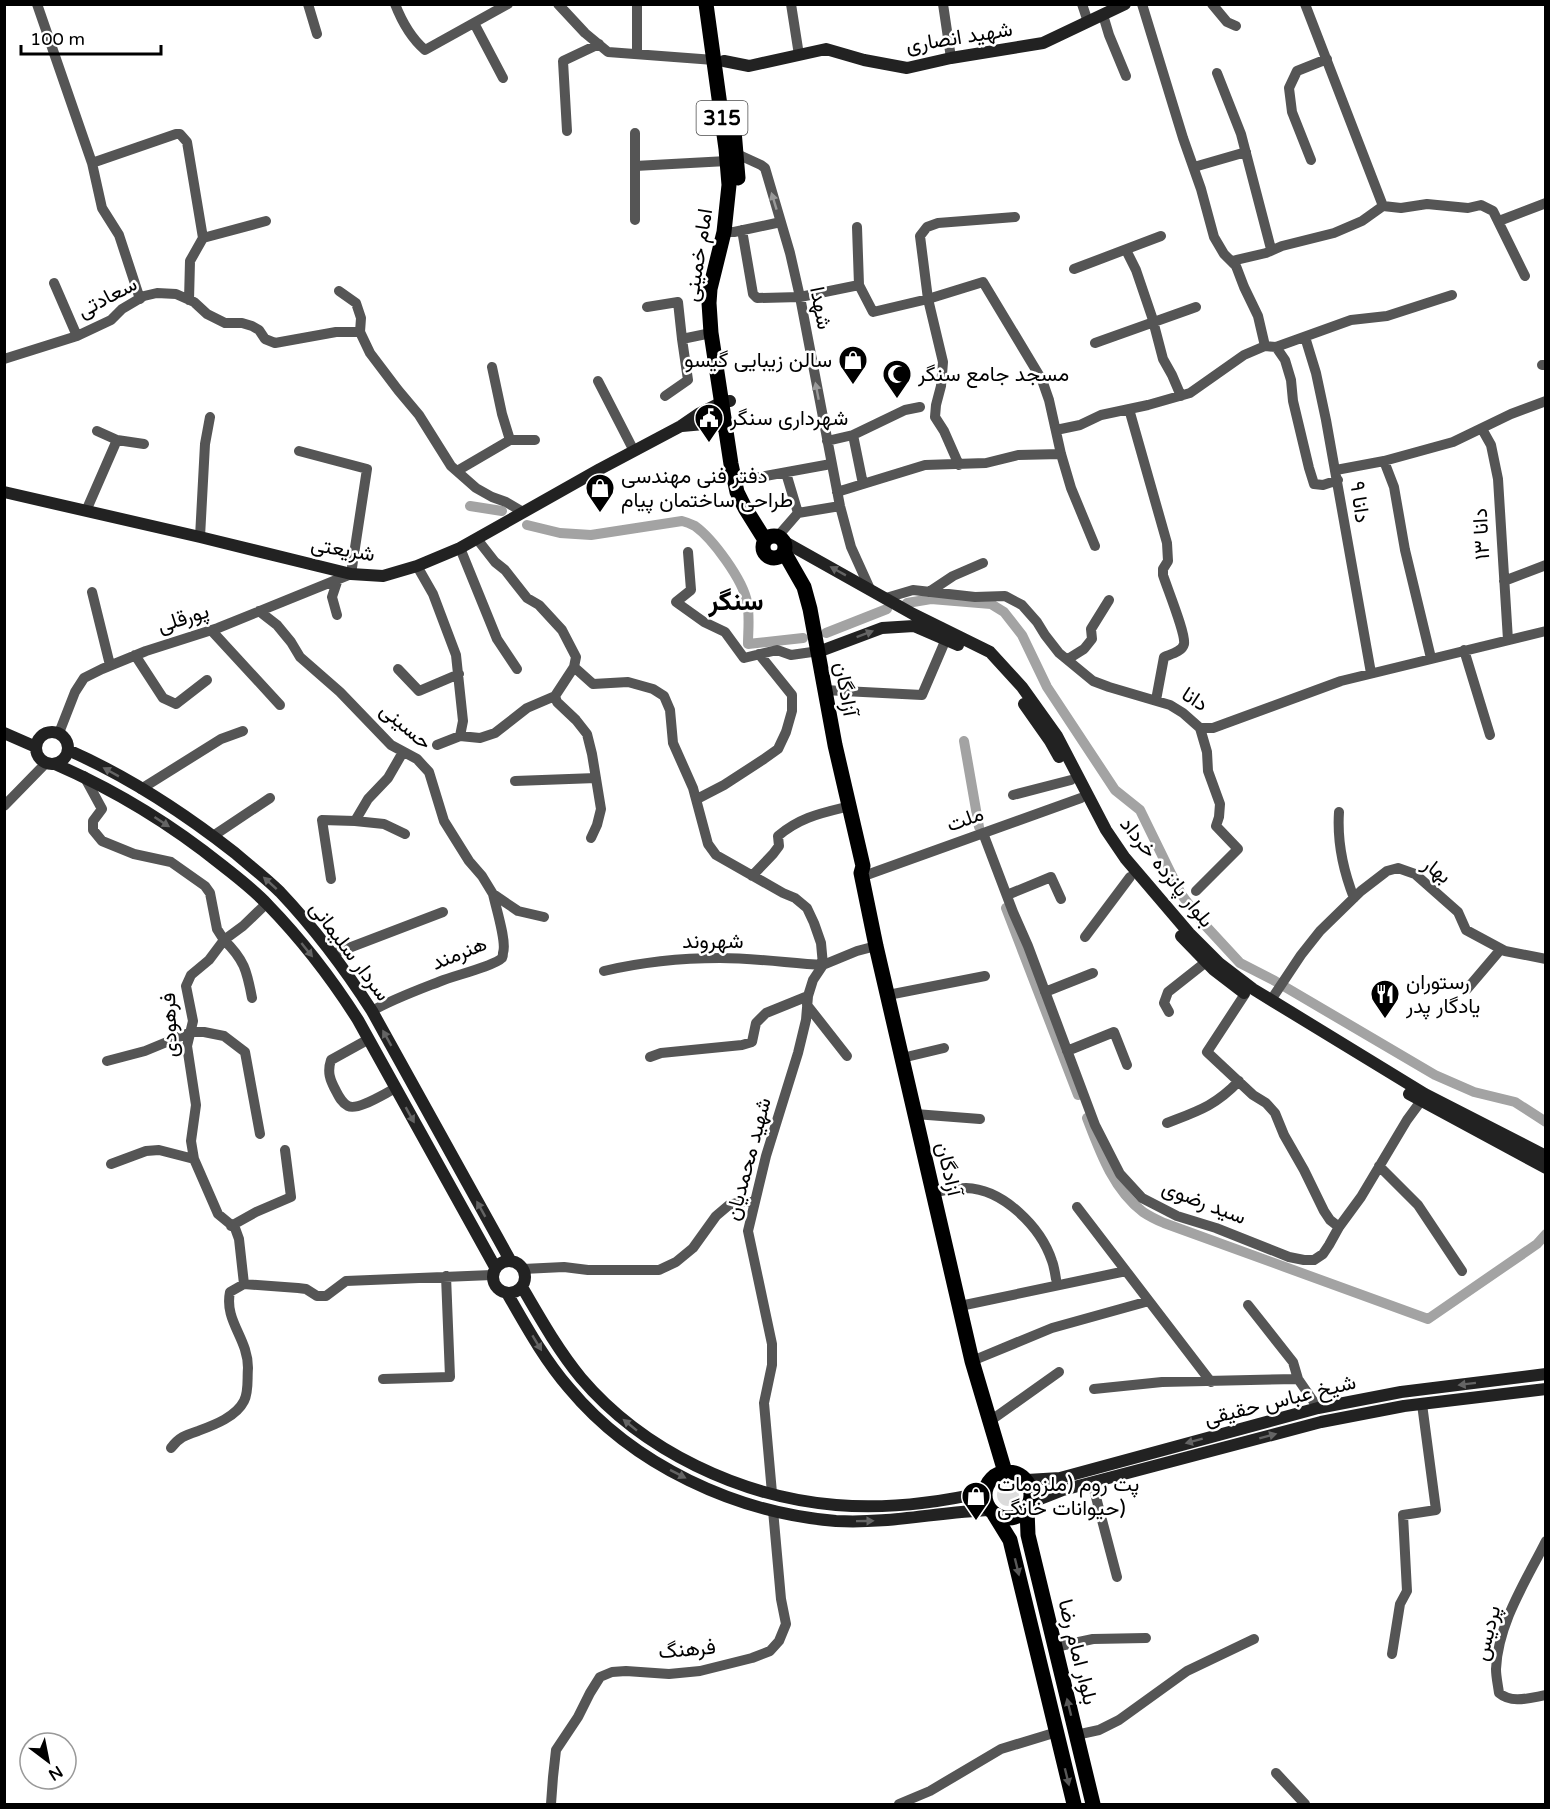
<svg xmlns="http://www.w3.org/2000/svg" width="1550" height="1809" font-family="'Varela Round',Vazirmatn,sans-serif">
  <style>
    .green { fill: #dcdcdc }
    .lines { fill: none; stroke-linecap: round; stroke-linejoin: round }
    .canal { stroke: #a3a3a3; stroke-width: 10 }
    .street { stroke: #555; stroke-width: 10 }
    .secondary { stroke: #222; stroke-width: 12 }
    .primary { stroke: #000; stroke-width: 15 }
    .oneway { fill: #999 }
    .oneway2 { fill: #646464 }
    .oneway3 { fill: #595959 }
    .labels { text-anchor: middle; stroke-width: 5; stroke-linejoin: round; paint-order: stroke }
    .shield { fill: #fff; stroke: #4c4c4c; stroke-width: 1.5 }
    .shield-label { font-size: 20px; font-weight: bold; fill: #000 }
    .street-label { font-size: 21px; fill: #000; stroke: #fff }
    .poi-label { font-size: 21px; fill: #000; stroke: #fff; text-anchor: start }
    .district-label { font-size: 27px; font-weight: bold; fill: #000; stroke: #fff }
  </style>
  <rect width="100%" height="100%" fill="#fff"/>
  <!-- green -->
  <path class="green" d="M997 1495a11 11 0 1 1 22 0a11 11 0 1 1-22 0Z"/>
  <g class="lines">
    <!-- canal -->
    <path class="canal" d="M470,506L502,511
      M527,525L560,533L591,535L682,521C686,522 691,524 695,526C713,539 743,580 747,602C750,615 748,631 748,644L803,638
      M907,603L931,599L991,604L1004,612L1022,635L1047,687L1115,790L1140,810L1181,894L1203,923L1240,963L1275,981L1435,1075L1474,1092L1515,1102L1546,1122
      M826,633L887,609
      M964,741L979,827
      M1006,908L1078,1095
      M1087,1118C1100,1152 1113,1189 1143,1212C1149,1216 1157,1220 1164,1223L1428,1319L1537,1244L1546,1234"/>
    <!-- street -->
    <path class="street" d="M37,4L92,163L102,208L119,235L140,299
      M308,4L317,34
      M395,4C402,22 411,38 425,50L508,4
      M558,4L585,33L608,52L714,60
      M791,4L799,55
      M943,4L951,58
      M1082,4L1088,22
      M1142,4L1183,138L1201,189L1214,237L1224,254L1236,266L1244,287L1258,316L1265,346
      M1212,4L1227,22L1236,26
      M1305,4L1383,206
      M1103,15L1109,35L1126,76
      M474,23L503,78
      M637,54V4
      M1217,73L1241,134L1271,249
      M567,131L563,61L599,44
      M737,154L761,165L765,168L790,253L800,297L840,506L851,547L870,589
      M1311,160L1292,112L1289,88L1297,71L1327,59
      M92,163L176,134H180L187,142L203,238L190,261L189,300
      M635,166L727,161
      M1194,167L1246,152
      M635,220V133
      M1499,221L1546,203
      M857,227L859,285L873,312L928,299L983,282L1042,380L1049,400L1061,454L1071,488L1095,546
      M742,230L753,294L757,298L800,297L859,285
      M724,232H734L781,222
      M203,238L266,221
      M1126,250L1136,270L1152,317L1163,359L1172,375L1181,396
      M1232,261L1266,253L1282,246L1334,233L1362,221L1383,206L1401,208L1427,204L1468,208L1481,205L1493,211L1525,276
      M1074,269L1161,236
      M54,283L77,336
      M339,291L356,303L361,318L360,332L370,353L398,390L419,415L451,466L476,488L492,497L506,502L523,512
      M647,307L678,302L682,339
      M1305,337L1316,373L1326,420L1371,673
      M1095,343L1196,307
      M1276,347L1285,360L1291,380L1293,401L1309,468L1314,484L1323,485L1338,480
      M4,359L77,336L111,320L122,309L144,296L157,293L176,294L194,302L207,314L225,323H242L252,326L259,330L265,339L275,343L336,332H360
      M1542,365H1546
      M492,367L502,414L510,440
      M598,381L634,451
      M665,396L688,380L682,339L711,333
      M1129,409L1167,543L1168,561L1163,569V575C1167,588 1186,634 1184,644C1182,652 1171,654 1164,657L1156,700
      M1482,429L1491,445L1498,479L1508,640
      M1056,430L1080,425L1101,415L1148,405L1190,393L1244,355L1265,346L1276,347L1351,320L1387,316L1452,295
      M97,431L117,440L144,444
      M853,435L863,484
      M827,441L853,435L905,410L920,407
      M1384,461L1394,487L1405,550L1431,658
      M959,465L944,431L935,417L936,405L941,386L943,362L928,299L920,236L927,227L938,223L1015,217
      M1336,470L1384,461L1453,442L1511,414L1546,401
      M457,471L510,440H535
      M744,480L831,464
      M837,492L925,465L986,463L1018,455L1061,454
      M86,511L117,440
      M798,513L840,506
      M778,536L798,513L786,473
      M200,537L205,444L210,417
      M477,539L495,562L505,570L527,598L539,605L562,630L576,657L574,667
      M460,548L497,639L517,669
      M688,552L691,590L676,602L704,622L725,632L744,658L777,650L791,655L812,652
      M417,566L433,594L456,655L463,721L460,736
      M1504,581L1546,565
      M92,592L110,665
      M929,592L953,576L983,563
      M886,598L913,590L975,597L1005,596L1022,605L1037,622L1045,635L1059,653L1093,681L1109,687L1170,705L1183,713L1200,728H1213L1341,681L1546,631
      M259,611L277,625L291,642L300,657L340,692L391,745L417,759L429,772L444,821L469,861L482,876L493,894L518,911L544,917
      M337,615L332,597L338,579
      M211,630L280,705
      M1464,650L1490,735
      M135,655L163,698L176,704L207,680
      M1068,659L1084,649L1092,639L1091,629L1109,600
      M574,667L593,684L628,682L653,689L664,696L670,710L673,743L693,788L708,844L716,855L783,893L795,898L807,908L814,923L821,943L823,965C789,963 754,958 720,958C681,958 642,962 604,971
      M574,667L555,696L557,702L576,720L587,734L592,754L601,809L597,825L591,838
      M398,669L419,691L459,674
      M824,690L922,695L946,639
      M59,733L75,692L84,678L102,669L146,651L218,628L351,574L367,469L299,451
      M437,745L460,736L480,738L495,733L527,708L555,696
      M84,776L102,809L93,821V830L102,841L134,854L171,862L205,886L210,893L217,929L224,940L209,960L191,975L186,986L193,1021L187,1046L196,1105L191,1141L194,1159L218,1214L235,1228L239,1239L244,1284
      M515,781L596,778
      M141,789L221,739L243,731
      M1013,795L1071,780
      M697,799L724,785L764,759L778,749L786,732L792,711V695L759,654
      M4,806L46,763
      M1339,812C1337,842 1343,870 1354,898
      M355,821L384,824L405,834
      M983,833L1013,912L1028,946L1095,1125L1120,1174L1142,1198L1177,1216L1216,1228L1289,1257L1304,1260H1314L1323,1254L1329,1245L1339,1227L1361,1197L1407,1120L1421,1101
      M213,836L270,798
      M752,876L773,854L779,846L778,836C798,819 817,814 842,808
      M861,877L1081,798
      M331,879L322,820L355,821L368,799L388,778L403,752
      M1196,891L1238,849L1216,826L1219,817L1220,804L1208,771L1207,752L1200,728
      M1007,895L1051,877L1061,899
      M1085,937L1130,877
      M333,954L443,912
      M1467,989L1501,949
      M1045,992L1093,973
      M1245,994L1207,1052L1253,1095L1266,1103L1275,1113L1284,1135L1304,1170L1324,1211L1330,1220L1339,1227
      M888,995L985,976
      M252,998C247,971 244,959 224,940L243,926L267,903
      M1271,1000L1301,955L1320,931L1361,891L1387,871L1398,868L1415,874L1458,912L1466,930L1505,951L1546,959
      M807,1005L847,1056
      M372,1011C393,999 418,990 441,981C453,976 494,966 502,958C503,956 503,955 503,953C507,942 496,908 493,894
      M1169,1012L1164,1003L1168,992L1206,962
      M369,1039L331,1060C327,1072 330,1080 336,1091C339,1097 342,1103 348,1106C358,1111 385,1093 396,1088
      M1067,1051L1114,1032L1127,1065
      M650,1057L661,1053L742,1045L752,1042L756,1023L766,1013L808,996
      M902,1058L944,1048
      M107,1061L145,1051L191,1032H204L224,1036L245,1052L260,1134
      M915,1114L980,1119
      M1167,1123C1198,1111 1215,1106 1239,1081
      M111,1164L146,1151L159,1150L194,1159
      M1379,1166L1418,1205L1462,1271
      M933,1192C944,1191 955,1188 966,1188C1003,1189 1041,1227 1052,1261C1054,1266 1055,1273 1056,1279
      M1077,1207L1211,1382
      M231,1226L256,1212L291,1197L285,1150
      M523,1269L564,1267L588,1270H659L676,1262L693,1248L716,1216L729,1205L740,1202H753
      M1248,1305L1293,1362L1298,1379L1318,1408
      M960,1306L1126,1271
      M972,1361L1052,1328L1149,1301
      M383,1379L450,1377L446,1276
      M1094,1389L1162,1382L1298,1379
      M990,1421L1059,1372
      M171,1448C179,1437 186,1435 198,1431C214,1425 236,1417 244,1401C249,1392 247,1378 248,1368C248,1338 224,1321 230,1292L244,1284L298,1288L306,1289L317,1296H326L346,1281L492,1275
      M1092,1482L1117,1577
      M772,1493L764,1403L772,1365V1344L748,1231L766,1156L798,1053L806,1020L808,996L813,980L823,965L857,951L876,946
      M1546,1541C1526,1581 1498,1623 1496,1669C1496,1677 1498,1685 1499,1693C1512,1704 1529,1698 1546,1695
      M1055,1647L1093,1639L1146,1638
      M1392,1654L1400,1604L1407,1591L1403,1515L1436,1510L1422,1404
      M1076,1735L1099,1730L1119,1720L1187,1671L1254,1639
      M1276,1773L1305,1804
      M551,1804L553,1777L556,1750L578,1717L590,1693L600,1677L612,1672L626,1671L669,1674L700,1671L752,1658L770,1651L779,1641L786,1624L781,1599L773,1510
      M899,1804L930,1791L1001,1749L1057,1732"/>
    <!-- secondary -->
    <path class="secondary" d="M724,61L749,66L826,49L864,60L907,68L951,58L1043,43L1125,4
      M682,426L715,423L726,429
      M4,492L200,537L351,574L383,576L417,566L460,548L600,469L681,426L700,413L722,402L730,401
      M783,541L913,614L990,652L1022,687L1057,736L1106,830L1125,858L1189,933L1219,963L1253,989L1425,1094L1546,1156
      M818,652L882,628L914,626L958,645
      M1024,704L1050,741L1059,757
      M36 748a16 16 0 1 1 32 0a16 16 0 1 1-32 0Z
      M4,733L36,747
      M68,750C127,776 184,813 235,853C250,866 266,878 280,892C315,929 345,969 372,1011L510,1260
      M55,764C115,790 172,825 223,866C238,878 254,890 268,905C302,940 332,979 358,1020L495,1267
      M1181,936L1214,970L1244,993
      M1409,1094L1546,1168
      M493 1277a16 16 0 1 1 32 0a16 16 0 1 1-32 0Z
      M522,1287C540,1318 558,1350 581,1378C643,1451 741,1497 836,1505C884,1509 937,1503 985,1492
      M507,1293C526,1326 544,1359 569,1388C633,1465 736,1513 836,1521C888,1524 938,1512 990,1510
      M1027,1480L1060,1478L1318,1408L1401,1392L1546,1374
      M1030,1503L1063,1490L1321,1422L1404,1406L1546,1389"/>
    <!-- primary -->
    <path class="primary" d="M706,4L726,149L729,185L724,232L710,289L709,303L711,333L731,464L737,492L745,508L765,540
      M734,130L738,178
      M763 547a11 11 0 1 1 22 0a11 11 0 1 1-22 0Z
      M784,552L804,587L810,609L835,745L863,866L861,873L876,946L972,1361L1005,1472
      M985 1495a23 23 0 1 1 46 0a23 23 0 1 1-46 0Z
      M1027,1509L1028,1535L1093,1804
      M994,1514L1010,1540L1074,1804"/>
  </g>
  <!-- one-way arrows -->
  <defs><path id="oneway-solid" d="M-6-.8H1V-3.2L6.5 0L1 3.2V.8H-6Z" transform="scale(1.5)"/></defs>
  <g class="oneway">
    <use href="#oneway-solid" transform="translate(774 201) rotate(-107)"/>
    <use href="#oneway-solid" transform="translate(817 391) rotate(-101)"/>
  </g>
  <g class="oneway2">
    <use href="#oneway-solid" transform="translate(838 571) rotate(-151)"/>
    <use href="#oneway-solid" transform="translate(865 634) rotate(-21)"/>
    <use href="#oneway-solid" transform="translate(111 772) rotate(-151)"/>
    <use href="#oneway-solid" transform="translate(162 822) rotate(33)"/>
    <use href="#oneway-solid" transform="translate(270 883) rotate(-138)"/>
    <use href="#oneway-solid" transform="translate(307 950) rotate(51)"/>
    <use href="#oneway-solid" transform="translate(387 1038) rotate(-119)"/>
    <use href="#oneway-solid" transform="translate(410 1115) rotate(61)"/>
    <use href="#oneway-solid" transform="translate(481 1209) rotate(-119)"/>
    <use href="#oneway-solid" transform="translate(537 1343) rotate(59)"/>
    <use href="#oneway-solid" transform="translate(1467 1384) rotate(173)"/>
    <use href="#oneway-solid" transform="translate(630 1425) rotate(-141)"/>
    <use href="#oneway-solid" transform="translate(1268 1436) rotate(-15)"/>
    <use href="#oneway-solid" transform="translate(1194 1441) rotate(165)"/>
    <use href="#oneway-solid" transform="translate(678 1474) rotate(27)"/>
    <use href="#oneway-solid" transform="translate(865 1521) rotate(-1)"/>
  </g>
  <g class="oneway3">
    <use href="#oneway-solid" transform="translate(1017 1567) rotate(76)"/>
    <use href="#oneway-solid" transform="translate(1069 1707) rotate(-104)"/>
    <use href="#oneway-solid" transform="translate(1067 1777) rotate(76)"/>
  </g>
  <!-- icons -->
  <defs>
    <g id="shop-pin" transform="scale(1.5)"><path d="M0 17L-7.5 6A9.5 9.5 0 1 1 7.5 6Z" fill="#000" stroke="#fff"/><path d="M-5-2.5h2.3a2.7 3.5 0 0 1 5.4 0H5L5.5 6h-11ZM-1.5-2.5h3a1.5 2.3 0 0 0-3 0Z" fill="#fff"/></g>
    <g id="mosque-pin" transform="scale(1.5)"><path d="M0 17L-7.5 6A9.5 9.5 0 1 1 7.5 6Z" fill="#000" stroke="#fff"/><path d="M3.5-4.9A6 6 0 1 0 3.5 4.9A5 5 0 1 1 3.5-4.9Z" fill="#fff"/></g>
    <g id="civic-pin" transform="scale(1.5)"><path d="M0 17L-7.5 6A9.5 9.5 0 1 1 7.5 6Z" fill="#000" stroke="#fff"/><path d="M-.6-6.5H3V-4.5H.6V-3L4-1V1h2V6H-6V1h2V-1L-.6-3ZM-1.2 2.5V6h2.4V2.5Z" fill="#fff"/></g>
    <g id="restaurant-pin" transform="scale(1.5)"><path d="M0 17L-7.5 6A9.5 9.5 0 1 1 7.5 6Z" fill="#000" stroke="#fff"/><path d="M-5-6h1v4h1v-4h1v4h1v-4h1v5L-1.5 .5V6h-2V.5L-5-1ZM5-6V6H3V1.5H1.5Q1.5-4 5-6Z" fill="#fff"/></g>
  </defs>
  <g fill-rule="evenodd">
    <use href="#shop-pin" x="853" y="360"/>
    <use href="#mosque-pin" x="897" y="374"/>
    <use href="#civic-pin" x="709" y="418"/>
    <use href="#shop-pin" x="600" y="488"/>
    <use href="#restaurant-pin" x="1385" y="994"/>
    <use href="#shop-pin" x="976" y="1496"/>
  </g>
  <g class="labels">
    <!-- shield labels -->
    <rect class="shield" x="696.5" y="101" width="51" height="34" rx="4.5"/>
    <g class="shield-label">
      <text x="722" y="125">315</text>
    </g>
    <!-- street labels -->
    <g class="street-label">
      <text transform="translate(959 37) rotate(-9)" y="7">شهید انصاری</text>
      <text transform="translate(698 255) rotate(-81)" y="7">امام خمینی</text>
      <text transform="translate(107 297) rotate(-28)" y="7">سعادتی</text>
      <text transform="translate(821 308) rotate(79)" y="7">شهدا</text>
      <text transform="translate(1360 502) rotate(82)" y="7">دانا ۹</text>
      <text transform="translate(1481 534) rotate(-93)" y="7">دانا ۱۳</text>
      <text transform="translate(343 549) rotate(10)" y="7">شریعتی</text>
      <text transform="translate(183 618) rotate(-18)" y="7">پورقلی</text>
      <text transform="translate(846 689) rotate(80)" y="7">آزادگان</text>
      <text transform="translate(1195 699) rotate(33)" y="7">دانا</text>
      <text transform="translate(406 726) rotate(40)" y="7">حسینی</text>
      <text transform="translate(965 819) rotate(-20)" y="7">ملت</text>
      <text transform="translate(1437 870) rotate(37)" y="7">بهار</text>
      <text transform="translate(1167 872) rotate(51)" y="7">بلوار پانزده خرداد</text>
      <text x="713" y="948">شهروند</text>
      <text transform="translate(350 951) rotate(53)" y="7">سردار سلیمانی</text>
      <text transform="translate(459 953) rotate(-22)" y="7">هنرمند</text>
      <text transform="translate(169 1025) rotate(-92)" y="7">فرهودی</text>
      <text transform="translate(748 1159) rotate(-75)" y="7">شهید محمدیان</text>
      <text transform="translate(949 1169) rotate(77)" y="7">آزادگان</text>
      <text transform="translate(1204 1202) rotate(21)" y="7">سید رضوی</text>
      <text transform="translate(1280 1400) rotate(-14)" y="7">شیخ عباس حقیقی</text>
      <text transform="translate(1487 1633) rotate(-76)" y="7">پردیس</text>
      <text transform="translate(687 1649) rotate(-5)" y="7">فرهنگ</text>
      <text transform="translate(1078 1652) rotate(76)" y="7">بلوار امام رضا</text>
    </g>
    <!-- poi labels -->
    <g class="poi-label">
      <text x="832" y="367" text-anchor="end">سالن زیبایی گیسو</text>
      <text x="918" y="381">مسجد جامع سنگر</text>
      <text x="730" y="425">شهرداری سنگر</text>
      <text x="621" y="483">دفتر فنی مهندسی<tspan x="621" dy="24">طراحی ساختمان پیام</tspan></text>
      <text x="1406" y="989">رستوران<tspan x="1406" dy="24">یادگار پدر</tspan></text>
      <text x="997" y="1491">پت روم (ملزومات<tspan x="997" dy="24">حیوانات خانگی)</tspan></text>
    </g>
    <!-- district labels -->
    <g class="district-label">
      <text x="736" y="610">سنگر</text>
    </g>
  </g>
  <!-- border -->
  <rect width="1550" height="1809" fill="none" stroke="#000000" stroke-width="12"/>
  <!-- north arrow -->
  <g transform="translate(48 1761) rotate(148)"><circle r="28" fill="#ffffff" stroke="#999999" stroke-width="1.5"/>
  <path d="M0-4.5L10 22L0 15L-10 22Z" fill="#000000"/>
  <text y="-9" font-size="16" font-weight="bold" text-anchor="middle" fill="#000000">N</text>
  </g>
  <!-- scale -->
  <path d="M21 45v9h140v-9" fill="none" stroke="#000000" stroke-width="3"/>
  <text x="30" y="45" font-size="18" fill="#000000" stroke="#ffffff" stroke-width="4.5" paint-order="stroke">100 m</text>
</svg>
